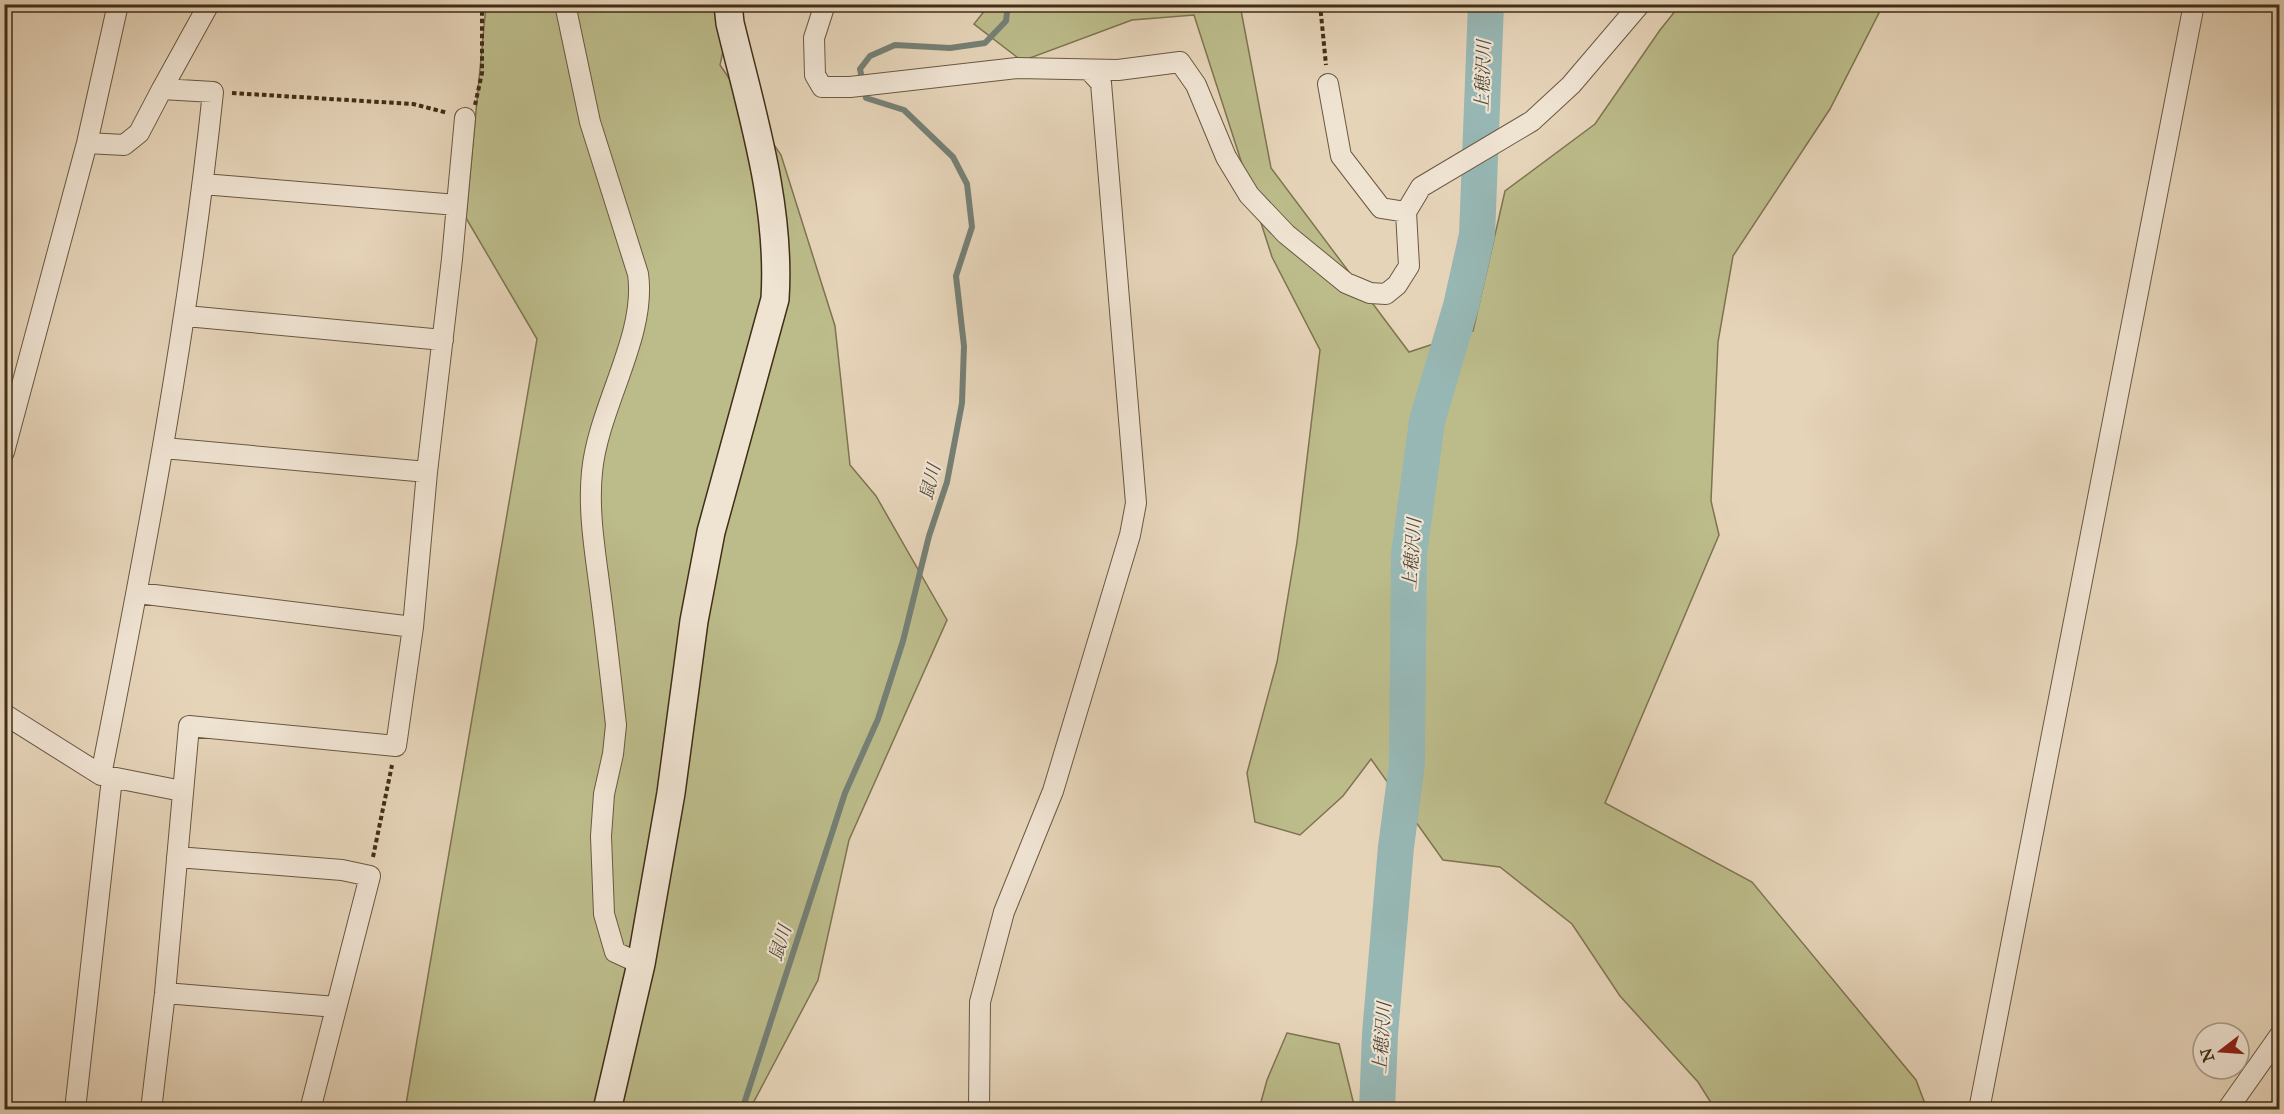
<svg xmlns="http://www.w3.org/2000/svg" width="2284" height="1114" font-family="'IM FELL Great Primer','Noto Serif JP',serif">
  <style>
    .green { fill: #bcbb8a; stroke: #7e7450; stroke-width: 1.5 }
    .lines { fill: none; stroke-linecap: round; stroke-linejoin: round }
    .stream { stroke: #758075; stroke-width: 6 }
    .river { stroke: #97b7b4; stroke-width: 36 }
    .street-casing { stroke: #6a5840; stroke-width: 22 }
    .secondary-casing { stroke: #412e17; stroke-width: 30 }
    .path { stroke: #412e17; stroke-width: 4; stroke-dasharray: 4.5 3; stroke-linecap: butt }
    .street { stroke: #efe3d2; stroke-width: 20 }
    .secondary { stroke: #efe3d2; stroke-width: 27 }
    .labels { text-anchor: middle; stroke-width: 4.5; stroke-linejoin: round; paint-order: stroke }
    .water-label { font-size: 18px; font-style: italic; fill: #524936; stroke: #efe3d2 }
  </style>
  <rect width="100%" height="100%" fill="#e6d4b9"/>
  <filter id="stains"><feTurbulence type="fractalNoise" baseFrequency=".00333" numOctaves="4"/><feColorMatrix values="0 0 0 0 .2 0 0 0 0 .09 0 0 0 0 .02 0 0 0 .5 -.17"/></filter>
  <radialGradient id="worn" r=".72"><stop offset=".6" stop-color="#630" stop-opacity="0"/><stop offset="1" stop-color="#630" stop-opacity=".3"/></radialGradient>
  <!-- green -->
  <path class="green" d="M486,5H733L720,65L781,155L835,326L850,465L876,496L947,620L849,840L818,980L750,1109L405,1110L537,339L466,218Z
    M989,5H1240L1271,168L1409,352L1473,331L1505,191L1595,124L1660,30L1680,5H1883L1830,109L1733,256L1718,342L1711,501L1719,535L1605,803L1752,882L1916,1080L1927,1109H1715L1698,1082L1620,996L1572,924L1500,867L1443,860L1371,759L1343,796L1300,835L1255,822L1247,773L1277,662L1297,542L1320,350L1272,257L1194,15L1132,20L1022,61L974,24Z
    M1287,1033L1339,1044L1355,1109H1259L1267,1080Z"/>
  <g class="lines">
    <!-- stream -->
    <path class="stream" d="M742,1110L845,793L878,719L903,641L929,536L947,482L962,403L964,346L956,276L972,227L967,184L953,157L904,110L866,98L860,69L870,56L895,45L950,48L985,43L1006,21L1008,4"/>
    <!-- river -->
    <path class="river" d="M1377,1110L1380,1034L1396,847L1407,764L1409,554L1427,421L1461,306L1477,235L1486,4"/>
    <!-- street casing -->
    <g class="street-casing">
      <path id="street" d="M565,4L590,122L638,274C647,336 598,407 592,472C588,511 595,551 600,590C606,635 611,680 616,725L613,754L604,794L601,836L604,914L615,952L641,964
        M825,4L814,38L815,75L822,87H850L1017,68L1118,70L1180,62L1196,85L1226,157L1249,195L1286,234L1346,283L1370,293L1386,294L1397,285L1409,266L1406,212L1421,187L1532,121L1571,85L1640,4
        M1328,84L1341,156L1381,208L1406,212
        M162,89L209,4
        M87,143L124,145L139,133L162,89L213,92C189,322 146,548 101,775
        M203,184L457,205
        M186,316L443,340
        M164,448L427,472
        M4,452L87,143L118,4
        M138,593L413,627
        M4,714L101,775L182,791
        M177,857L342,870L370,876L310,1110
        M165,993L336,1007
        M75,1110L112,778
        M151,1110L165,993L189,726L396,746L413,627L427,472L452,259L465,118
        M979,1110L980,1002L1004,912L1053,791L1130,535L1136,503L1101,83L1090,71
        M1979,1110L2194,4
        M2227,1110L2280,1035"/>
    </g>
    <!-- secondary casing -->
    <g class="secondary-casing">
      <path id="secondary" d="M607,1110L641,964L671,793L694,621L711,532L775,299C781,205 752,114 730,23L728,4"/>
    </g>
    <!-- path -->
    <path class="path" d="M1320,4L1326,65
      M232,93L413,104L448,113
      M475,105L482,73V4
      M373,857L392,765"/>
    <!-- street -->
    <use href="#street" class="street"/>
    <!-- secondary -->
    <use href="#secondary" class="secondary"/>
  </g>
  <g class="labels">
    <!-- water labels -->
    <g class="water-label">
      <text transform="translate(1483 76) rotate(-88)" y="6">上穂沢川</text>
      <text transform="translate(930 482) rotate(-75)" y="6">鼠川</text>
      <text transform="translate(1412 554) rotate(-86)" y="6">上穂沢川</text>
      <text transform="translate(780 943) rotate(-72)" y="6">鼠川</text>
      <text transform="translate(1382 1038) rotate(-86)" y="6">上穂沢川</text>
    </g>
  </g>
  <!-- margin -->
  <rect width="2284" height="1114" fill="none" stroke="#e6d4b9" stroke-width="24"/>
  <rect x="6" y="6" width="2272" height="1102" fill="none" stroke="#412e17" stroke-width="3"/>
  <rect x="12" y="12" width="2260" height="1090" fill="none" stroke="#412e17" stroke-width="1.5"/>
  <!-- north arrow -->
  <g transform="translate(2221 1051) rotate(253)"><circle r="28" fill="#efe3d2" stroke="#a99b87" stroke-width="1.5"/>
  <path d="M0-4.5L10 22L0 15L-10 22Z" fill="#8f2418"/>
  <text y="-9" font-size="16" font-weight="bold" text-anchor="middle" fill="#412e17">N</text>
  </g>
  <rect width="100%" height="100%" filter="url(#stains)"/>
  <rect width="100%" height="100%" fill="url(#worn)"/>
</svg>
